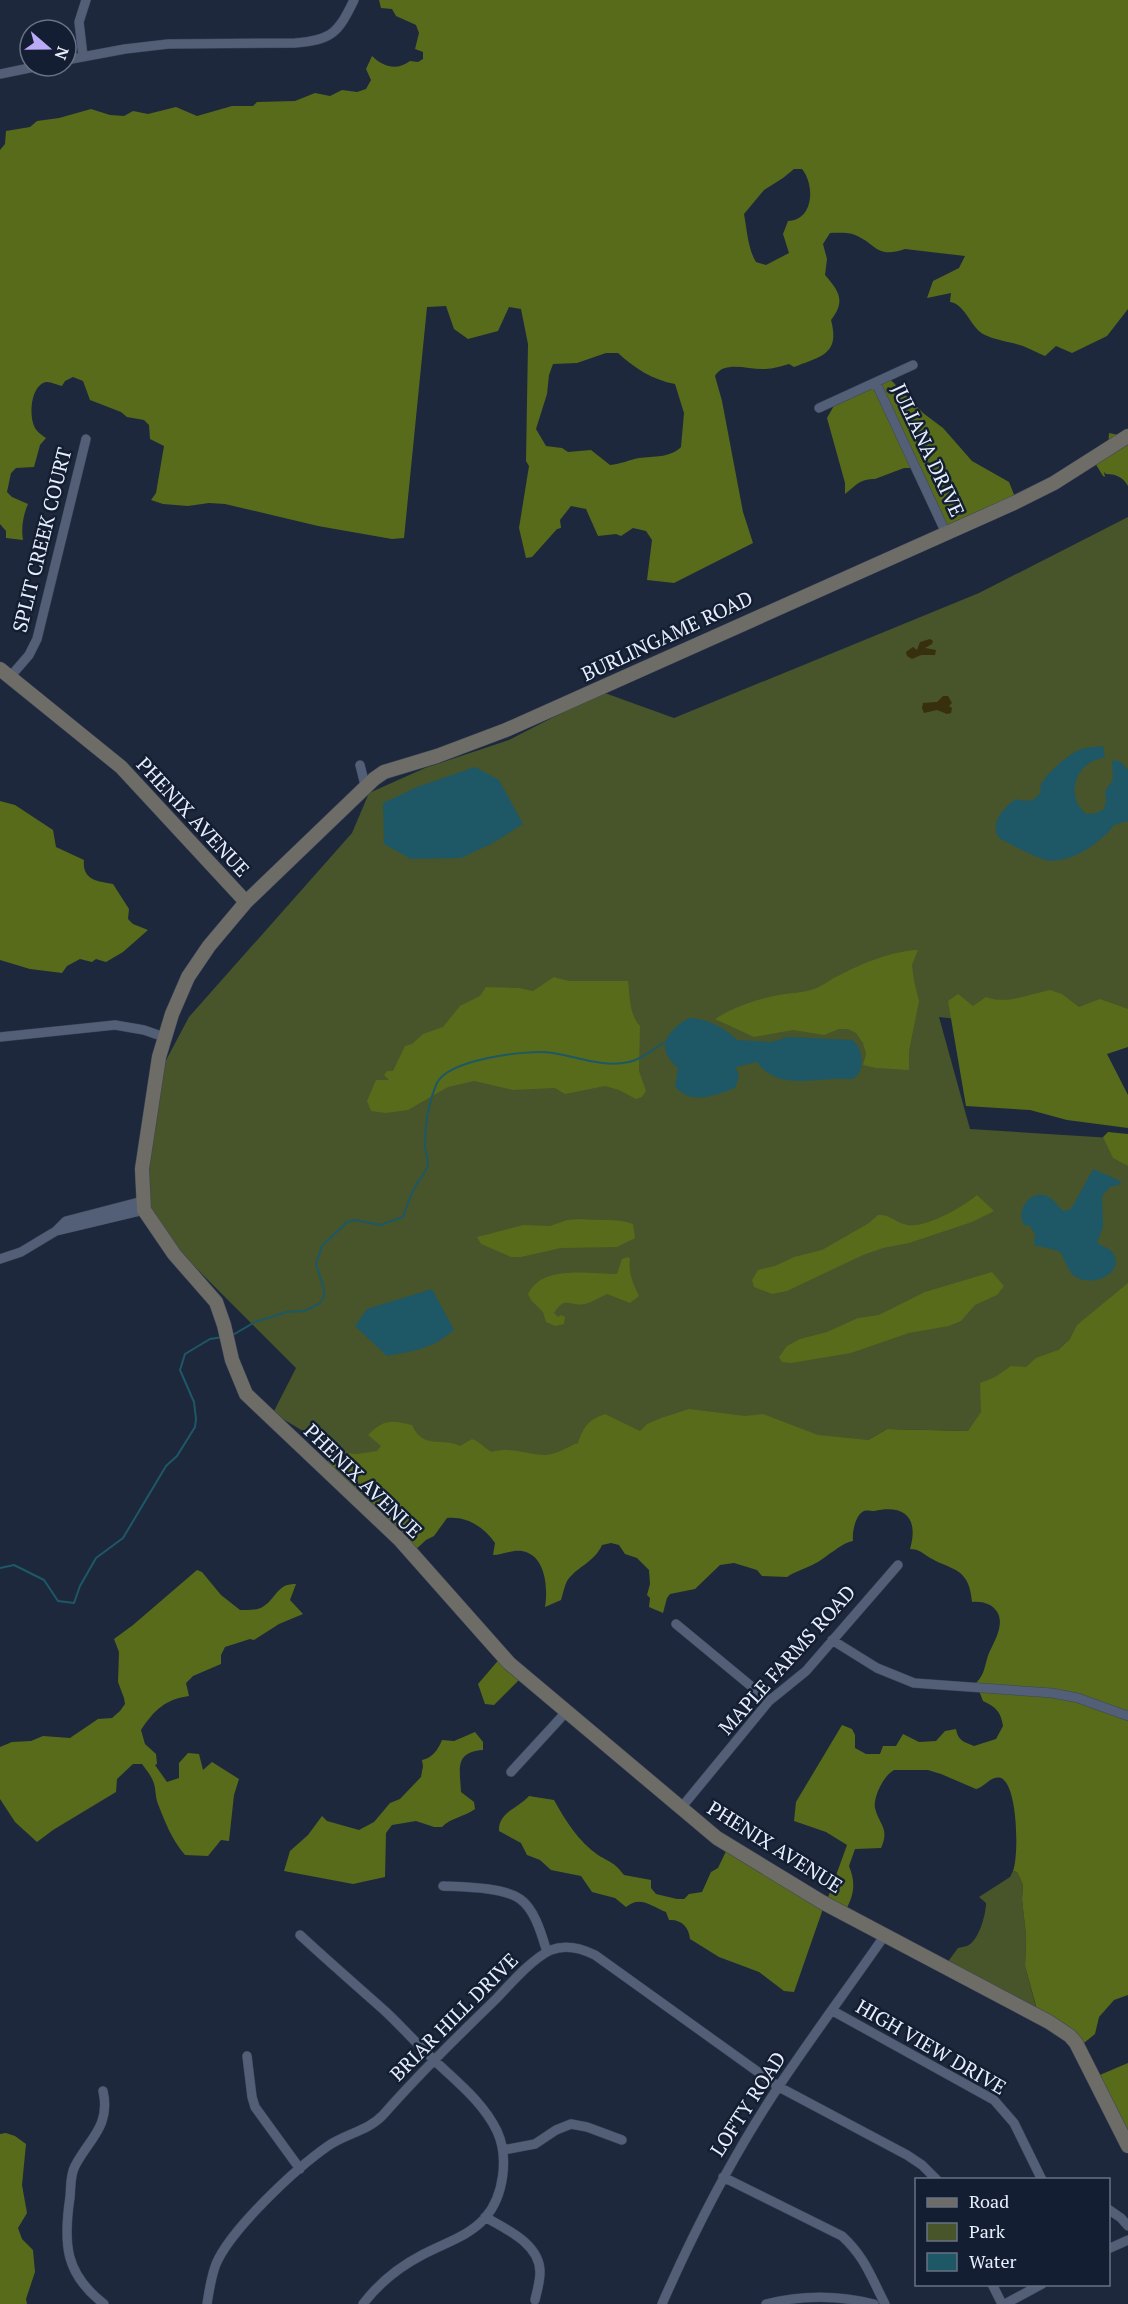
<svg xmlns="http://www.w3.org/2000/svg" width="1128" height="2304" font-family="'PT Serif',serif">
  <style>
    .green { fill: #485429 }
    .forest { fill: #586b1a; fill-rule: evenodd }
    .sand { fill: #382f0f }
    .water { fill: #1e5866 }
    .lines { fill: none; stroke-linecap: round; stroke-linejoin: round }
    .stream { stroke: #1e5866; stroke-width: 2 }
    .street-casing { stroke: #3d4658; stroke-width: 10 }
    .secondary-casing { stroke: #3d4658; stroke-width: 15 }
    .street { stroke: #525f77; stroke-width: 9 }
    .secondary { stroke: #6e6c67; stroke-width: 14 }
    .labels { text-anchor: middle; stroke-width: 5; stroke-linejoin: round; paint-order: stroke }
    .street-label { font-size: 20px; fill: #e7effd; stroke: #141e33 }
  </style>
  <rect width="100%" height="100%" fill="#1d283d"/>
  <!-- green -->
  <path class="green" d="M1128,517V1034L1083,1033L939,1017L970,1129L1128,1139V1287L968,1431L887,1429L821,1467L535,1470L386,1481L273,1413L296,1368L147,1219L148,1167L164,1064L189,1017L352,833L369,793L425,768L509,740L602,692L674,718L979,593Z
    M1013,1871L1017,1872L1023,1885L1022,1899L1026,1936L1025,1966L1036,2007L1033,2014L944,1967L958,1948C961,1947 964,1947 967,1946C979,1941 986,1914 986,1903L979,1897L1010,1877Z"/>
  <!-- forest -->
  <path class="forest" d="M379,0H1128V309L1107,336L1072,353L1056,346L1045,356C1037,353 1031,349 1023,346C1011,342 994,340 983,334C970,326 965,304 950,302L951,293L927,298L933,281L959,268L965,256L905,249C876,259 877,244 855,235C848,232 838,233 830,233L823,244L827,259L825,275C839,291 846,301 831,320C840,354 822,356 794,367L789,364C781,366 773,369 765,369C749,370 724,360 715,376L722,401L743,512L753,543L674,583L647,580L652,540L646,531L633,528L621,536L616,534L598,536L586,509L571,506L560,520L561,528L557,529L532,557L526,558L519,528L529,466L526,461L528,344L521,309L509,307L498,331L468,339L454,329L446,306L427,307L404,538L392,539L318,526L225,504L209,503L188,506L163,504L151,500L156,493L164,446L150,439L149,425L144,420L127,417L121,412L90,400L83,381L73,377L65,381L62,386C56,385 48,380 43,383C30,390 29,417 35,428C38,433 42,435 46,438L40,445L34,467L16,468L11,473L7,492L12,497L28,504C23,515 21,529 23,540L6,538V531L0,524V150L5,144L6,131L30,127L37,121L59,118L91,109L110,115L124,116L133,111L148,114L176,107L197,116L232,106H253L257,102L295,101L315,93L330,96L342,90L357,92L366,89L371,80L366,69L372,56C383,67 397,71 410,61L418,62L423,59V52L415,49L419,33L416,25L396,16L392,9L381,8ZM794,169H802C815,185 814,220 788,221L783,234L789,253L766,265L756,262C748,249 747,230 744,214L764,190L783,178ZM606,353H618C634,368 653,380 675,384L684,413L681,447C670,458 654,456 639,458C629,460 621,464 610,465L591,450L568,452L562,448L546,446L536,429L547,394L549,375L553,364L577,363Z
    M889,378L923,413L943,428L972,461L1009,482L1017,502L948,533L916,468H904L875,479C860,478 854,487 845,494V483L827,418L836,402Z
    M1109,433L1128,437V486C1123,477 1116,474 1106,474L1104,472L1105,477L1103,476L1095,463L1108,449Z
    M0,801L15,805L53,830L56,847L84,860C82,880 97,881 113,884L129,909L128,919L133,924L148,930L123,952L106,962L96,959L92,962L80,959L67,966L62,973L30,969L0,960Z
    M918,950L912,965L914,981L919,1001L909,1051V1070L876,1068L863,1065L866,1054L863,1043L856,1033L848,1029H839L824,1035L793,1030L754,1037L715,1019C734,1007 757,999 779,995C790,993 801,993 811,990C822,987 830,979 840,975C863,963 892,951 918,950Z
    M554,977L569,981H628C630,997 629,1014 640,1026L639,1071L646,1091L642,1097L636,1099L619,1090L605,1086L565,1094L555,1088L513,1090L474,1081L448,1087L408,1110L386,1113L371,1111L367,1101L376,1080H389L384,1075L387,1071H393L405,1046L412,1044L423,1034L443,1027L460,1006L480,996L486,987L519,988L533,991Z
    M1050,990L1062,994L1079,1007L1100,999L1128,1009V1047L1107,1054L1128,1095V1128L1067,1120L1030,1110L966,1106L948,1001L958,994L973,1006L986,997C1006,1005 1029,994 1050,990Z
    M1108,1132L1128,1134V1166L1113,1158L1103,1137Z
    M977,1195L994,1211L972,1222L909,1243L883,1248L863,1255L787,1291L772,1294L754,1287L752,1280L758,1270L775,1266L794,1257L822,1250L869,1223L878,1215C889,1214 894,1221 904,1224C922,1231 963,1207 977,1195Z
    M580,1219C596,1221 619,1218 633,1224L635,1238L617,1247L561,1248L521,1257H511L481,1244L477,1237L523,1225L550,1226L567,1220Z
    M628,1257L630,1259C628,1272 633,1284 639,1296L630,1303L607,1294C600,1297 591,1303 584,1304C568,1307 566,1295 554,1313L558,1317L561,1315L565,1317L564,1324L555,1326L546,1322L543,1312L531,1300L528,1294C542,1264 590,1274 617,1274L622,1259Z
    M992,1272L1004,1286L997,1295L975,1305L961,1321L949,1326L909,1333L851,1353L791,1363L782,1362L779,1357L787,1346L800,1339L827,1332L858,1318L879,1315L925,1292Z
    M1128,1283V1995L1114,2000L1099,2017L1095,2034L1079,2047L1033,2014L1036,2006L1025,1966L1026,1936L1022,1899L1023,1885L1017,1872L1013,1871C1019,1856 1018,1785 1001,1778C991,1775 985,1787 976,1789L941,1774L928,1770H894C884,1775 873,1797 875,1808C879,1825 890,1828 881,1848L855,1849L849,1866C856,1883 854,1894 846,1910L826,1903L847,1845L826,1832L794,1821L796,1802L842,1725L852,1729L855,1735V1748L866,1754H880L883,1746H896L903,1734L919,1742L936,1741L945,1731L956,1729C958,1741 964,1742 974,1746L996,1739L1003,1726C1001,1712 996,1707 983,1701L976,1683C985,1675 985,1663 989,1653C996,1638 1009,1617 990,1605C985,1602 977,1601 972,1602C969,1565 950,1571 927,1556C921,1552 918,1549 910,1549C919,1518 905,1504 874,1511C871,1511 867,1510 864,1511C855,1515 852,1533 853,1541C841,1543 826,1558 816,1563C808,1568 793,1572 787,1577L762,1576L757,1570L734,1563L720,1565L695,1589L670,1594L667,1598L663,1613L649,1607L650,1598L647,1595L650,1584L649,1570L637,1558L625,1554L619,1545L611,1543L602,1545C594,1563 577,1566 567,1581C564,1587 563,1594 561,1600L545,1607C548,1589 546,1559 526,1552C514,1548 504,1555 493,1555L495,1543C484,1527 467,1516 447,1518L434,1536L426,1540L413,1552L323,1467L335,1452L357,1454L377,1451L381,1446L368,1435C384,1419 391,1420 412,1425C423,1450 442,1437 460,1446L472,1439C481,1442 484,1448 492,1452C510,1446 527,1455 546,1455C558,1454 567,1447 578,1443C584,1426 588,1420 605,1414L640,1431L647,1424L661,1418L689,1409L745,1416L763,1414L818,1435L868,1440L887,1429L968,1431L981,1412L980,1383L995,1377L1011,1366L1026,1367L1036,1358L1058,1350L1070,1339L1077,1325Z
    M197,1570L202,1572L221,1595L240,1610C248,1610 257,1611 264,1606C276,1598 278,1583 296,1584L290,1600L303,1614L279,1624L254,1640L250,1639L225,1647L221,1655V1664L193,1676L186,1683L189,1696C166,1699 154,1710 141,1730L145,1744L156,1754L157,1764L155,1765L167,1782L179,1778V1763L188,1753L199,1754L203,1770L212,1762L239,1779L234,1795L229,1841L221,1840L208,1856L185,1855C172,1840 165,1822 158,1804C155,1797 156,1787 153,1781C151,1775 146,1770 142,1764H133L117,1779L116,1792L53,1830L37,1842L15,1822L0,1799V1747L12,1742L31,1741L43,1736L70,1738L98,1719L112,1718L120,1711L125,1704L124,1698L118,1682L119,1652L114,1639L133,1625Z
    M502,1656L524,1675L494,1705L485,1704L478,1684Z
    M475,1732L483,1742V1750C454,1752 460,1769 461,1792L474,1802L475,1809C464,1817 450,1818 442,1827H434L416,1821L392,1825L386,1833L385,1877L353,1884L284,1871L290,1851L308,1835L322,1816L327,1821L359,1830L374,1822L390,1803L400,1799L421,1777L423,1766L422,1760C432,1758 438,1750 442,1740L454,1741Z
    M529,1796L554,1800C565,1820 579,1842 598,1855C611,1863 614,1862 624,1875L651,1880V1888L656,1894L677,1899H684L689,1894L702,1892L711,1872L718,1868L728,1847L825,1903L794,1992L784,1991L759,1972L719,1957L690,1939C689,1927 681,1919 669,1920L666,1912C651,1906 640,1895 626,1907L615,1898L592,1892L581,1876L551,1870L540,1860L527,1855L521,1843L499,1831C498,1812 519,1808 529,1796Z
    M1128,2063V2148L1095,2077Z
    M6,2133L15,2136L26,2144L22,2185L27,2213L18,2228L22,2239L33,2250L35,2272L26,2299L27,2304H0V2134Z"/>
  <!-- sand -->
  <path class="sand" d="M930,639L933,641L932,644L925,648L936,650L935,655H921L912,659L907,656L906,652L913,647L917,650L920,642Z
    M943,696H948L952,703L949,706L952,708L951,713L947,714L937,710L924,713L922,708L923,703L937,702Z"/>
  <!-- water -->
  <path class="water" d="M1103,746L1105,757C1100,759 1093,760 1088,764C1071,776 1070,804 1087,814L1097,813L1104,809L1106,800L1105,791L1113,780L1112,761L1115,760L1121,762L1128,770V821L1114,825C1102,842 1069,865 1046,860C1036,858 1010,844 999,838C989,824 1004,807 1016,799C1026,802 1036,802 1041,791L1040,787C1043,776 1067,755 1079,750C1086,747 1096,747 1103,746Z
    M475,767L499,780L523,824L491,844L461,858L411,859L384,844L383,803L417,787Z
    M689,1018C706,1018 725,1028 737,1040L771,1042L788,1037L852,1040C861,1046 864,1061 860,1071C859,1074 856,1076 853,1079C820,1075 779,1094 757,1062L736,1067L739,1077L735,1088C717,1095 689,1106 675,1086L678,1069C675,1065 668,1058 666,1053C661,1037 677,1025 689,1018Z
    M1093,1169L1118,1180L1122,1184L1110,1187L1102,1196L1103,1227L1097,1243C1103,1247 1110,1248 1113,1253C1126,1272 1092,1290 1073,1275C1066,1268 1065,1258 1059,1251L1034,1245L1035,1234L1030,1226L1024,1225C1015,1211 1031,1187 1049,1197C1054,1200 1058,1206 1063,1211L1071,1209Z
    M432,1289L454,1330C432,1349 414,1351 387,1356L355,1326L367,1309Z"/>
  <g class="lines">
    <!-- stream -->
    <path class="stream" d="M231,1336L255,1322L287,1312L304,1311L319,1304L324,1297V1289L316,1264L322,1246L347,1222L355,1220L380,1225L403,1217C407,1207 410,1196 415,1187C419,1179 427,1173 428,1163C428,1157 425,1151 425,1145C425,1125 429,1101 437,1083C449,1059 529,1049 553,1053C579,1057 603,1068 629,1062C641,1060 655,1048 665,1042
      M0,1568L14,1565L44,1580L58,1601L74,1603L80,1586L96,1558L123,1538L166,1466L177,1456L195,1427L196,1419L194,1402L180,1370L185,1354L210,1339L223,1337"/>
    <!-- street casing -->
    <g class="street-casing">
      <path id="street" d="M83,56L79,22L86,0
        M66,60L125,49L168,44L295,43C332,40 338,33 354,0
        M0,74L39,66
        M876,383L946,533
        M819,408L913,365
        M10,677L29,655L37,639L86,439
        M360,765L365,785
        M0,1037L115,1025L144,1030L164,1037
        M143,1201L66,1221L56,1231L144,1210
        M0,1259L21,1252L56,1231
        M676,1624L769,1701
        M832,1640L877,1668L914,1683L1052,1693L1078,1698L1128,1716
        M511,1772L567,1711
        M681,1808L769,1701L806,1671L898,1565
        M443,1886C463,1887 503,1887 520,1899C535,1909 542,1936 547,1952
        M300,1935C328,1961 357,1986 385,2011C402,2027 417,2044 434,2060C457,2082 483,2102 497,2131C509,2157 504,2196 485,2218C468,2237 444,2243 422,2255C399,2267 379,2283 363,2304
        M833,2011L994,2100L1014,2123L1042,2180
        M247,2056L252,2097L255,2107L300,2169
        M103,2091C111,2126 89,2139 75,2166C70,2175 71,2187 70,2197C63,2244 65,2274 104,2304
        M503,2150L535,2144L556,2130L571,2124L587,2127L622,2140
        M723,2177L842,2236C865,2257 871,2277 885,2304
        M1108,2209L1121,2218L1128,2226
        M485,2217C506,2229 540,2244 540,2272C540,2282 537,2291 535,2300
        M1108,2249L1128,2240
        M992,2284L1002,2304
        M207,2304C209,2291 211,2277 216,2264C231,2229 295,2169 328,2146C345,2134 368,2131 383,2115C419,2074 458,2036 497,1998C511,1983 533,1958 551,1950C566,1944 581,1948 595,1955L779,2087L907,2155L922,2165L937,2180
        M662,2304C694,2231 731,2159 775,2092C810,2039 849,1987 885,1935
        M766,2304C801,2295 838,2295 874,2304
        M1005,2304L1042,2284"/>
    </g>
    <!-- secondary casing -->
    <g class="secondary-casing">
      <path id="secondary" d="M1128,436L1054,483L1014,503L506,730L437,756L384,772L374,779L246,902L209,946L188,977L172,1014L159,1057L142,1169L144,1210L174,1254L216,1302L224,1325L232,1360L246,1394L400,1540L509,1663L717,1838L822,1902L1049,2022L1070,2036L1076,2043L1128,2146
        M0,669L121,767L246,902"/>
    </g>
    <!-- street -->
    <use href="#street" class="street"/>
    <!-- secondary -->
    <use href="#secondary" class="secondary"/>
  </g>
  <g class="labels">
    <!-- street labels -->
    <g class="street-label">
      <text transform="translate(928 450) rotate(65)" y="7">JULIANA DRIVE</text>
      <text transform="translate(42 540) rotate(-76)" y="7">SPLIT CREEK COURT</text>
      <text transform="translate(667 636) rotate(-25)" y="7">BURLINGAME ROAD</text>
      <text transform="translate(193 817) rotate(47)" y="7">PHENIX AVENUE</text>
      <text transform="translate(363 1481) rotate(44)" y="7">PHENIX AVENUE</text>
      <text transform="translate(787 1660) rotate(-48)" y="7">MAPLE FARMS ROAD</text>
      <text transform="translate(775 1847) rotate(32)" y="7">PHENIX AVENUE</text>
      <text transform="translate(454 2017) rotate(-45)" y="7">BRIAR HILL DRIVE</text>
      <text transform="translate(931 2047) rotate(30)" y="7">HIGH VIEW DRIVE</text>
      <text transform="translate(748 2104) rotate(-57)" y="7">LOFTY ROAD</text>
    </g>
  </g>
  <!-- legend -->
  <rect x="915" y="2178" width="195" height="108" fill="#141e33" stroke="#687284" stroke-width="1.5"/>
  <rect x="927" y="2198" width="30" height="9" fill="#6e6c67" stroke="#687284" stroke-width="1.5"/>
  <text x="969" y="2208" font-size="18" fill="#e7effd">Road</text>
  <rect x="927" y="2223" width="30" height="18" fill="#485429" stroke="#687284" stroke-width="1.5"/>
  <text x="969" y="2238" font-size="18" fill="#e7effd">Park</text>
  <rect x="927" y="2253" width="30" height="18" fill="#1e5866" stroke="#687284" stroke-width="1.5"/>
  <text x="969" y="2268" font-size="18" fill="#e7effd">Water</text>
  <!-- north arrow -->
  <g transform="translate(48 48) rotate(110)"><circle r="28" fill="#141e33" stroke="#687284" stroke-width="1.5"/>
  <path d="M0-4.5L10 22L0 15L-10 22Z" fill="#bbaaf6"/>
  <text y="-9" font-size="16" font-weight="bold" text-anchor="middle" fill="#e7effd">N</text>
  </g>
</svg>
